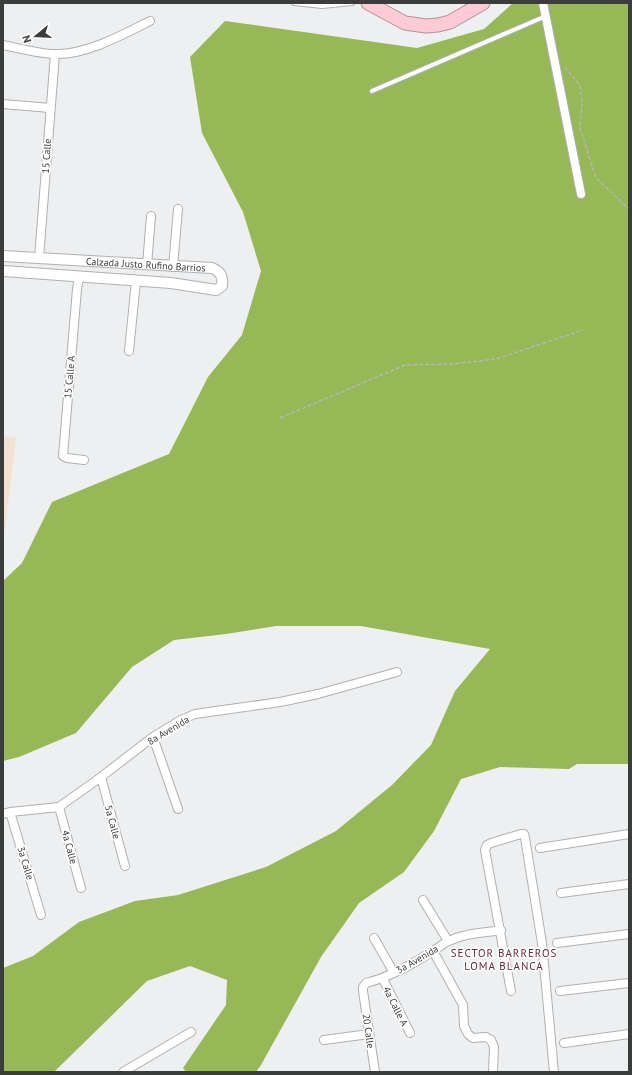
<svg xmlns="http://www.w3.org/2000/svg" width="632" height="1075" font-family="'PT Sans',sans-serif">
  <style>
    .education { fill: #f3e2d0 }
    .forest { fill: #97b857 }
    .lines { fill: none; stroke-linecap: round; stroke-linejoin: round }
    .service-casing { stroke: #afb0b1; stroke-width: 6 }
    .minor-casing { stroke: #afb0b1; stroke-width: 10 }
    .tertiary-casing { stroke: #afb0b1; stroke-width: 12 }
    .trunk-casing { stroke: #b99098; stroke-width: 15 }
    .path { stroke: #b5b6b6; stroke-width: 1.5; stroke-dasharray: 4 2; stroke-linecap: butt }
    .service { stroke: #fff; stroke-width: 4 }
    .minor { stroke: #fff; stroke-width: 8 }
    .tertiary { stroke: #fff; stroke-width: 10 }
    .trunk { stroke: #fecad4; stroke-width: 13 }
    .labels { text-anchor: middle; stroke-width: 3.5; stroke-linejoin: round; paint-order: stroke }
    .street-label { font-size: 10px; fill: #3b3c3c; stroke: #fff }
    .neighbourhood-label { font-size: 11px; letter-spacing: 1px; fill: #6a253b; stroke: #fff }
  </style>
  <rect width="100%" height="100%" fill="#eeeff0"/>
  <!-- education -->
  <path class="education" d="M3,436L16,438L3,544Z"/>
  <!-- forest -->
  <path class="forest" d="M513,3H629V764H577L569,769L500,767L461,779L434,831L404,872L359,903L321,957L261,1065L256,1072H186L183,1068L226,1005L227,980L190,966L147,981L54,1072H3V968L33,956L79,922L135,901L178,895L266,867L336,831L392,785L431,745L455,691L490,649L361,626H276L226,634L174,640L132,667L76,733L19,757L3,761V581L22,563L52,502L169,454L208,377L242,335L261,271L243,212L202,133L190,57L225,21L417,48L484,29Z"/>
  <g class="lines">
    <!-- service casing -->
    <g class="service-casing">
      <path id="service" d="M294,3L322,6L352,3
        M372,91L546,16"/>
    </g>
    <!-- minor casing -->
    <g class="minor-casing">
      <path id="minor" d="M543,3L581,194
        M3,45C18,48 40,54 55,54C86,55 122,35 150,21
        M3,104L50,108
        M39,258L55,54
        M147,265L151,216
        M173,267L178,209
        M79,276L77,289L63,456L67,458L84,460
        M129,351L136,281
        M153,737L178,809
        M101,777L125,866
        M59,807L81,888
        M10,812L41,915
        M3,814L10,812L59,807L101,777L153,737L181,720L195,714L280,702L318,694L397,672
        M540,848L629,834
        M561,893L629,884
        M423,900L448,941
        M374,938L394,973
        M557,943L629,934
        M433,951L463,1005L464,1026L468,1034L473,1038L486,1037L491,1040L494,1047L493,1072
        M383,979L410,1033
        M511,991L485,850L487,845L491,843L521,834H524L525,838L542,943L554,1072
        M560,991L629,983
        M324,1040L369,1034
        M564,1043L629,1034
        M123,1072L191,1032
        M375,1072L363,991V987L366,983C390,977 413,964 433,951C439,948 443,943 449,941C465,933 483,933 501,930"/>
    </g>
    <!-- tertiary casing -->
    <g class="tertiary-casing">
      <g id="tertiary">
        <path id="s1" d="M3,256L212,268C221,272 223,276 222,286L216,290L171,283L3,271"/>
      </g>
    </g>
    <!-- trunk casing -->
    <g class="trunk-casing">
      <path id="trunk" d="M368,3L405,23L426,26L438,25L450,22L483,3"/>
    </g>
    <!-- path -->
    <path class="path" d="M565,67L580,85L582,102L580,128L596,178L629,209
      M280,418L405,365L453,364L496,359L583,330"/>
    <!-- service -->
    <use href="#service" class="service"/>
    <!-- minor -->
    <use href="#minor" class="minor"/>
    <!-- tertiary -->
    <use href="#tertiary" class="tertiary"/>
    <!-- trunk -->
    <use href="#trunk" class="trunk"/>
  </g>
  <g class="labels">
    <!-- street labels -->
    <g class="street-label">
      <text transform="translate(46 156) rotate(-86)" y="4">15 Calle</text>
      <text dy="4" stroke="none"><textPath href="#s1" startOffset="143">Calzada Justo Rufino Barrios</textPath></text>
      <text transform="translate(69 377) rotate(-85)" y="4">15 Calle A</text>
      <text transform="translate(168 730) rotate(-31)" y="4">8a Avenida</text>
      <text transform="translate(113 822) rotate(75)" y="4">5a Calle</text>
      <text transform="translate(70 847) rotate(75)" y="4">4a Calle</text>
      <text transform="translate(26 863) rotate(73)" y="4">3a Calle</text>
      <text transform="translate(417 959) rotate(-30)" y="4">3a Avenida</text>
      <text transform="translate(396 1006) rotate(63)" y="4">4a Calle A</text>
      <text transform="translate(369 1031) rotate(82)" y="4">20 Calle</text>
    </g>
    <!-- neighbourhood labels -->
    <g class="neighbourhood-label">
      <text x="504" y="957">SECTOR BARREROS<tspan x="504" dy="13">LOMA BLANCA</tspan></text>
    </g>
  </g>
  <!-- border -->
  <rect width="632" height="1075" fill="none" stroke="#3b3c3c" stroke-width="8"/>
  <!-- north arrow -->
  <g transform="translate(36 36) rotate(252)" stroke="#ffffff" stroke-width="3" paint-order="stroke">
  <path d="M0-3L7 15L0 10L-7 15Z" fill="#3b3c3c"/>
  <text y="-6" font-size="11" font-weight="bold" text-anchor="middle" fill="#3b3c3c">N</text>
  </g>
</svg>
